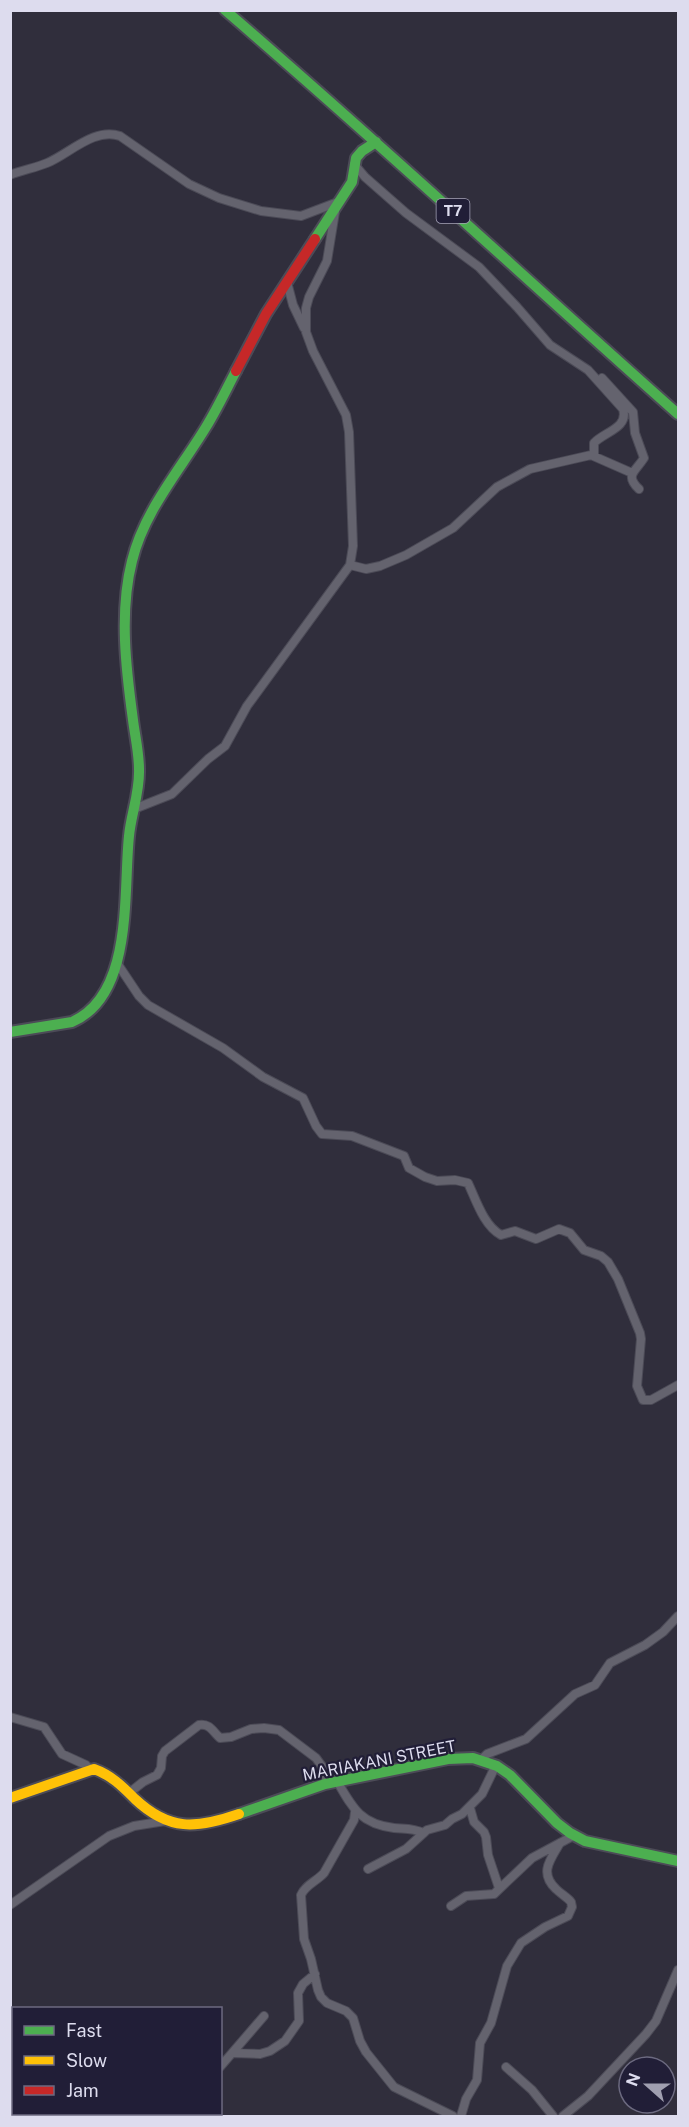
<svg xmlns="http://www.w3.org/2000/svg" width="689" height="2127" font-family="'Public Sans',sans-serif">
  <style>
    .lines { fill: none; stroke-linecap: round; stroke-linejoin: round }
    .street-casing { stroke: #4c4b57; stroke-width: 10 }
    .fast-casing { stroke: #4c4b57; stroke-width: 14 }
    .slow-casing { stroke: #4c4b57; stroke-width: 14 }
    .jam-casing { stroke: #4c4b57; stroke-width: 14 }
    .street { stroke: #64636e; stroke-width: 8 }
    .fast { stroke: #4caf50; stroke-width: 10 }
    .slow { stroke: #ffc107; stroke-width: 10 }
    .jam { stroke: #c62828; stroke-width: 10 }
    .labels { text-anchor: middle; stroke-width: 4.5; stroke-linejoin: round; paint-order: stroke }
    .shield { fill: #211e37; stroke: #a5a3b7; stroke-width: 1.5 }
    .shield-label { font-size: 15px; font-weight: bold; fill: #dddcee }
    .street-label { font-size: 16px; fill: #dddcee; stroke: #211e37 }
  </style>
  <rect width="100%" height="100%" fill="#302e3c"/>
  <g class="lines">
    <!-- street casing -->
    <g class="street-casing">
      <path id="street" d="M354,164L365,177L406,213L479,267L517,307L550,345L588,370L623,409C629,428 604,432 594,443V455
        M10,175C22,170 35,168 47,163C69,154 94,127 120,136L189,184L219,198L261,211L301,216L338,202
        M287,282L293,305L304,328
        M602,378L633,412L635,433L644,458C636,471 624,475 639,489
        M350,565L366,569L380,566L406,555L453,528L497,487L530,469L591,455L632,473
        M134,809L172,794L208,759L225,746L247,706L350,565L353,546L349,432L346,415L313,351L306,332V308L309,297L327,261L335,212
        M117,963L139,996L148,1005L223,1048L263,1077L303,1098L316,1126L322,1134L352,1136L404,1156L409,1168L425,1177L437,1181L455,1180L468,1183C476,1200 484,1226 501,1235L515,1231L536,1239L559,1229L570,1233L584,1250L601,1256L608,1262L618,1279L640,1333L641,1339L637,1386L643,1400H651L678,1385
        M10,1717L44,1727L62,1754L86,1765L90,1769
        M481,1760L487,1754L526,1739L575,1694L595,1685L610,1663L645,1645L663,1632L678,1616
        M337,1781C353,1809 361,1824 394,1828C404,1829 414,1828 423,1833
        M129,1793L143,1782L157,1775L161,1768L162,1756L165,1751L199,1725C210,1723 213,1732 220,1738L231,1737L251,1729L264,1728L279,1730L316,1758L324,1769L327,1783
        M470,1808L474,1822L484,1832L486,1837L488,1855L499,1888
        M355,1812L354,1820L324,1873C317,1881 305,1885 301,1895L304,1939L311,1959L318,1990L321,1997L327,2003L346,2011L353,2018L360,2041L366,2052L394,2087L453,2116
        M368,1869L406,1849L427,1830L445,1825L452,1819L462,1814L482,1794L496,1765
        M10,1905L109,1836L134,1826L165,1821
        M451,1906L466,1896L494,1894L532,1858L573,1836
        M234,2053L260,2054L270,2051L285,2041L299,2021L298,1993L303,1984L315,1974
        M220,2067L264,2016
        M506,2067L532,2090L553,2116
        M10,2099L14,2104
        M15,2116L17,2114
        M101,2116L105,2114
        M461,2116L466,2099L477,2080L480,2043L491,2023L507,1966L521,1943L545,1927L568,1916L572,1907L571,1902C567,1897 561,1894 556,1889C539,1873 550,1860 560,1843
        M563,2116L588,2096L646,2034L656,2021L678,1970"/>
    </g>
    <!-- fast casing -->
    <g class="fast-casing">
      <path id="fast" d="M225,10C379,142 527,280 678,414
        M315,239L352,182L356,158L362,151L376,142
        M10,1032L72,1022C134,995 123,892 129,836C131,814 140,792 139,769C139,753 135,736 133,720C126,669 119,612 132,561C144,511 180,470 206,427C217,409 226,390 236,371
        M239,1814L325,1784L448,1759L473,1758L497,1766L510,1775L557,1823L570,1833L585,1841L678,1861"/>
    </g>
    <!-- slow casing -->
    <g class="slow-casing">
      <path id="slow" d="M10,1798L94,1769C111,1775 122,1786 135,1799C169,1831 196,1829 239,1814"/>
    </g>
    <!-- jam casing -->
    <g class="jam-casing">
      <path id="jam" d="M236,371L266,314L315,239"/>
    </g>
    <!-- street -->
    <use href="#street" class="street"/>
    <!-- fast -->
    <use href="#fast" class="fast"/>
    <!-- slow -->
    <use href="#slow" class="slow"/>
    <!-- jam -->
    <use href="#jam" class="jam"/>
  </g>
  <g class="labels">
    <!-- shield labels -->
    <rect class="shield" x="436.5" y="199" width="33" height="24" rx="4.5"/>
    <g class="shield-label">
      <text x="453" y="216">T7</text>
    </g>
    <!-- street labels -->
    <g class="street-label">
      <text transform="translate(379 1760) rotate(-11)" y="6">MARIAKANI STREET</text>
    </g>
  </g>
  <!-- border -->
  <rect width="689" height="2127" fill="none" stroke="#dddcee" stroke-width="24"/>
  <!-- legend -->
  <rect x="12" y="2007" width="210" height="108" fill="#211e37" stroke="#6c6a80" stroke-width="1.5"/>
  <rect x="24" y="2026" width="30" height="9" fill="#4caf50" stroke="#6c6a80" stroke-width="1.5"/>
  <text x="66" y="2037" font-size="18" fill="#dddcee">Fast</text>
  <rect x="24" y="2056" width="30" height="9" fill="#ffc107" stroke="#6c6a80" stroke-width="1.5"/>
  <text x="66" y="2067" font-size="18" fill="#dddcee">Slow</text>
  <rect x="24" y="2086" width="30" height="9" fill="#c62828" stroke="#6c6a80" stroke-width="1.5"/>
  <text x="66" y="2097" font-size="18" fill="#dddcee">Jam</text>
  <!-- north arrow -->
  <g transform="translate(647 2085) rotate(291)"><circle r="28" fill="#211e37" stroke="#6c6a80" stroke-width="1.5"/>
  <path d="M0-4.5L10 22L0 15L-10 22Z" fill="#a09fb0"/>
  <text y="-9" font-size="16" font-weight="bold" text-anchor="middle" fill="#dddcee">N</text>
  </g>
</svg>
